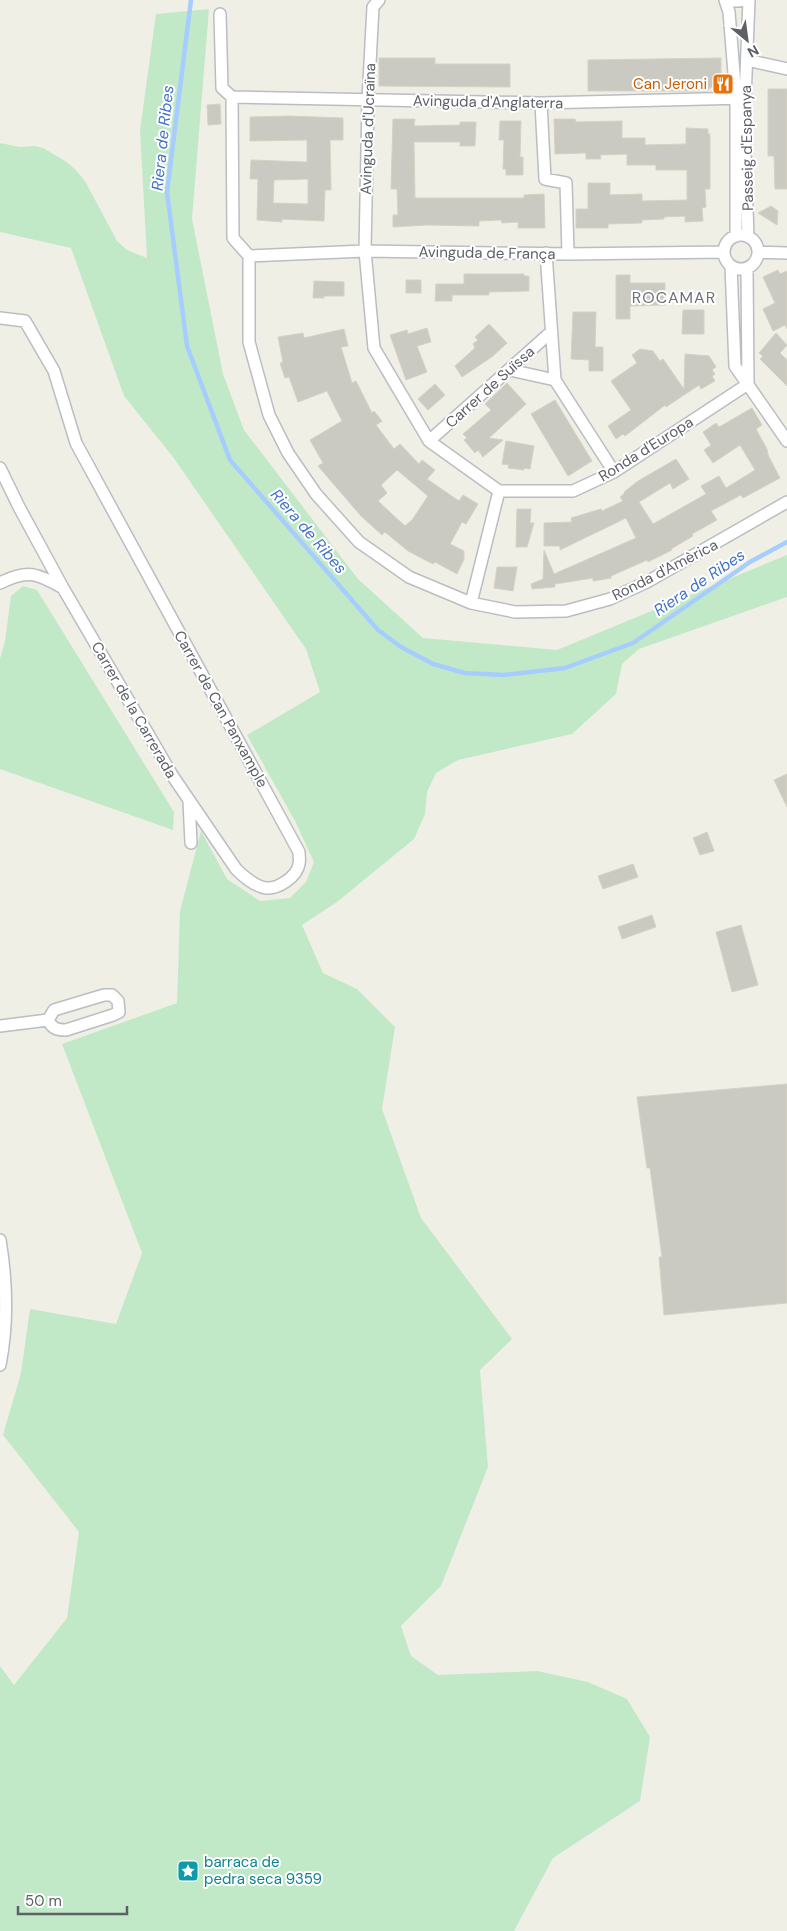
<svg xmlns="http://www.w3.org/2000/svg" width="787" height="1931" font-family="'DM Sans',sans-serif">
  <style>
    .green { fill: #c2e9c7 }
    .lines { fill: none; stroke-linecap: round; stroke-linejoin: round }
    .stream { stroke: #a7cdff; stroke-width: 4.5 }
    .building { fill: #cbcac2; stroke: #d5d2c4; fill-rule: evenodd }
    .street-casing { stroke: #babdc2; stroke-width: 14 }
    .street { stroke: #fff; stroke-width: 11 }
    .labels { text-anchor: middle; stroke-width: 4; stroke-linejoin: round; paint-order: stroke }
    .food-label { font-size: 15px; fill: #c56008; stroke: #fff; text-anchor: end }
    .street-label { font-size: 15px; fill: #5d6067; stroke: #fff }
    .culture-label { font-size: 15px; fill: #0d838f; stroke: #fff; text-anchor: start }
    .water-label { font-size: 16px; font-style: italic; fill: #4373c9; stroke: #fff }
    .neighbourhood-label { font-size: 16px; letter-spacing: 1px; fill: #6e7279; stroke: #fff }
  </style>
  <rect width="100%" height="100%" fill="#f0efe6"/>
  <!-- green -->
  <path class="green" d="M209,9L192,219L223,374L244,430L358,579L423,638L557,650L787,555V597L639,649L622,664L616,694L572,734L458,760L436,773L427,792L425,814L414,839L337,902L302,925L323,973L357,989L395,1027L382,1109L421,1218L512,1339L480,1370L488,1467L441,1586L401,1626L411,1656L438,1675L537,1671L588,1682L627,1699L650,1737L640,1801L553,1858L514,1931H0V1666L14,1685L67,1618L79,1532L3,1435L21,1373L30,1309L116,1324L142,1253L62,1044L177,1003L180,911L201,831L227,879L260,901L290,898L306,882L314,862L295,821L247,735L320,692L306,649L173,457L124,396L71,248L0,232V143L20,147L35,146L45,149L65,161L75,169L85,181L117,241L127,250L147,258L140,130L156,14Z
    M23,586L37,590L174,812L173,830L0,769V659L5,641L11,596Z"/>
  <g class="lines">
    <!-- stream -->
    <path class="stream" d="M191,0L167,192L187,346L230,460L378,630L401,647L433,664L465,673L504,675L565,668L633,643L750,562L787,542"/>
  </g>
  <!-- building -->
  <path class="building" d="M379,58H435V64H510V87L379,86Z
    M721,58V79L707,91H588V60Z
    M768,89H787V189H775L774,156H768Z
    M220,104L221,124L208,125L207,105Z
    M289,116L343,118V140H330L331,190H325L324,221L282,219V222L257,220L258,179H250L251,160L307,162V140L250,141V117ZM308,179V204L273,203L274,180Z
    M393,119H415L414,126L460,125V122H476L475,146H460V142H414L415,198H524V195L544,194L545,228H518V222L502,223L501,220L479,221V226L427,225L393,227V215H398L397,189H391Z
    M554,119H575L576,122L622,121V138H645V145L686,144V128L708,129V134H710V189H705L706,207L702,208L703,221L685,222V216L664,217V219L642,220V223L608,224V228H576V209H588V183H610V195L642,194V201L687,200V170H656V165H627V154L600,155L601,159H586V153L555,154Z
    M500,121H521L520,157H523V175H506V169H503L504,140H499Z
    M771,206L778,211L777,225L758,213Z
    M778,270L780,274L787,271V329L785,325L773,331L763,309L775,303L763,277Z
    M464,274H524V276H529V291L489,292V295H452V301H435L436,284H464Z
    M616,275H630V283H665V305L630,306V319H616Z
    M406,280H421V293H406Z
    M314,281L344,282V296H324V298H313Z
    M683,310H704V334H682Z
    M573,312H596L595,347H603V371H589V360L571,359Z
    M489,324L507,343L493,356L462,377L455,366L475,348L473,344L478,340L475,337Z
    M427,328L431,342L417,346L427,372L406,380L390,335L407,330L408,334Z
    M344,329L348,346L341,347L352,383L356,381L372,413L374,411L382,421L376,425L394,449L400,444L419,464L422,460L435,470L427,479L459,501L463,495L478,504L466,524L462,522L450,544L464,551V559L457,574L435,562L433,564L408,551L385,532L382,535L361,516L318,466L323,463L310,440L342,421L327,391L298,402L289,377L285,378L280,363L283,362L278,337L303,333L304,338ZM397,470L428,496L412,520L405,526L378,501L387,493L381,485Z
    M776,333L787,345L780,353L787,360V386L760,359L763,356L759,353Z
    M640,349L653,351L660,361L663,359L684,389L685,354L709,356L716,367L712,370L715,374L712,376L715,381L701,389L699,385L666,407L665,405L625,436L623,434L616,439L608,426L631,410L611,381L637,363L632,355Z
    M507,383L526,404L489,438L503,440L483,457L478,450L475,453L464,440L467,438L463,434L491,410L485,404Z
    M435,384L445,395L428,410L418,399Z
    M555,400L592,461L568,476L531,414Z
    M752,408L762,425L756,429L767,449L768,455L780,478L743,498L741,495L711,511L717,520L692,534L693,536L671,549L672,550L648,562L647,560L611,576V578L593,581V578L555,584V587L532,589L531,584L543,579L544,550L554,574L636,538L626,518L560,550V546H544V523L572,522L571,518L601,509L602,511L623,501L620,497L625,493L624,492L638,481L676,459L689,479L673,489L670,483L639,502L653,524L706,494L701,486L719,476L726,488L755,470L740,445L713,463L704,450L711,445L703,432L716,423L719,427Z
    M506,441L534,446L530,469L524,468V470L508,468L509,465L502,464Z
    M517,509H531L530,523H534L527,547H516Z
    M497,567H517L513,591L494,588Z
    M787,774V807L774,780Z
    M707,832L714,851L700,855L693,838Z
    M633,864L638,877L603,889L598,876Z
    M652,915L656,927L622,939L618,927Z
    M741,925L758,985L732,992L716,932Z
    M787,1084V1303L664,1315L659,1257H662L650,1168H647L637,1097Z"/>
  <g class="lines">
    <!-- street casing -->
    <g class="street-casing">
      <path id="street" d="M379,0L373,7L368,100L365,251L374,348L429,441L499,491H573L614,472L748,384
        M725,0L729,12L736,98V236
        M725,0L738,1L745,0
        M220,14L222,88L232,97L233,238L249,256
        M747,60L787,69
        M232,97L541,103L745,98
        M541,103L545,179L566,183L568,254
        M724 252a17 17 0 1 1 34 0a17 17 0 1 1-34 0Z
        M748,237L744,124L749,0
        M758,252L787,253
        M546,253L555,380
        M249,256V342L269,415L288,453L316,494L359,542L409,577L471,603L515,612L566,611L610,599L647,582L787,502
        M249,256L365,251L568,254L724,252
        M731,266L735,366L787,441
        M747,268L748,384
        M0,318L25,321L54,371L76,443L299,852C299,856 300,860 299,864C297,877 278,889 266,888C254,886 244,877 236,869L172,775L63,588L19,507L0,468
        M510,370L555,380L614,472
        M429,441L551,332
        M0,583C27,569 37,573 63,588
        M471,603L499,491
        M189,801L191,843
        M104,995H112L118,1001L119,1012L113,1015L66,1030C56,1030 52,1028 48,1020L54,1010Z
        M0,1026L48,1020
        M0,1240C7,1282 8,1324 0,1365"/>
    </g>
    <!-- street -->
    <use href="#street" class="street"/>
  </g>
  <!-- icons -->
  <defs>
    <g id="restaurant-square" transform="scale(1.125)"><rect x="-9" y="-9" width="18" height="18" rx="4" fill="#e8710a" stroke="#fff"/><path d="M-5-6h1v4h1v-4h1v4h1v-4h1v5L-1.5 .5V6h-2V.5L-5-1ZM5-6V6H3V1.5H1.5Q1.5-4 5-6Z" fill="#fff"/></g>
    <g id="sight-square" transform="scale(1.125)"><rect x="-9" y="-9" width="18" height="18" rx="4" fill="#0f9aa8" stroke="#fff"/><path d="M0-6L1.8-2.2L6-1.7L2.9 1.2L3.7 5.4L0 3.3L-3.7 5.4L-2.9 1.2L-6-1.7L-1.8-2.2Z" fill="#fff"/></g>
  </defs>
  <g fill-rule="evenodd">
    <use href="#restaurant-square" x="723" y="84"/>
    <use href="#sight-square" x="188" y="1871"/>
  </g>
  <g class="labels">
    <!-- food labels -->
    <g class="food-label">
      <text x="707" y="89">Can Jeroni</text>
    </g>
    <!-- street labels -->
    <g class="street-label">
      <text transform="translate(488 102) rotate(1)" y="5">Avinguda d'Anglaterra</text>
      <text transform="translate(368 129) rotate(-88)" y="5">Avinguda d'Ucraïna</text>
      <text transform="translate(747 148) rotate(-91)" y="5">Passeig d'Espanya</text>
      <text transform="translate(487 253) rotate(1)" y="5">Avinguda de França</text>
      <text transform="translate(490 387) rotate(-42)" y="5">Carrer de Suïssa</text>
      <text transform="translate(646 449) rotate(-32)" y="5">Ronda d'Europa</text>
      <text transform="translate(665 570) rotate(-27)" y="5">Ronda d'Amèrica</text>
      <text transform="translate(221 709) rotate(61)" y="5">Carrer de Can Panxample</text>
      <text transform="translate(134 710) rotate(60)" y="5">Carrer de la Carrerada</text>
    </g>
    <!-- culture labels -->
    <g class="culture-label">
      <text x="204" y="1867">barraca de<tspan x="204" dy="17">pedra seca 9359</tspan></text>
    </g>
    <!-- water labels -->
    <g class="water-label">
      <text transform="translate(162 138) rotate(-84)" y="6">Riera de Ribes</text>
      <text transform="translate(309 531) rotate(49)" y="6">Riera de Ribes</text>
      <text transform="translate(699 582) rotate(-34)" y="6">Riera de Ribes</text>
    </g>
    <!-- neighbourhood labels -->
    <g class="neighbourhood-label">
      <text x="674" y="303">ROCAMAR</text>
    </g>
  </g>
  <!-- north arrow -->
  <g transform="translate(747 40) rotate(151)" stroke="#ffffff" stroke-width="4" paint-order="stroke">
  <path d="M0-4L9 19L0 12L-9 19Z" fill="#5d6067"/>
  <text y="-8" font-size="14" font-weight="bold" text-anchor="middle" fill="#5d6067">N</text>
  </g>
  <!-- scale -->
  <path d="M18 1906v8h109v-8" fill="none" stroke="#5d6067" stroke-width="2.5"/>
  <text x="25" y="1906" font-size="15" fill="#5d6067" stroke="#ffffff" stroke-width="4" paint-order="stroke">50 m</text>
</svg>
